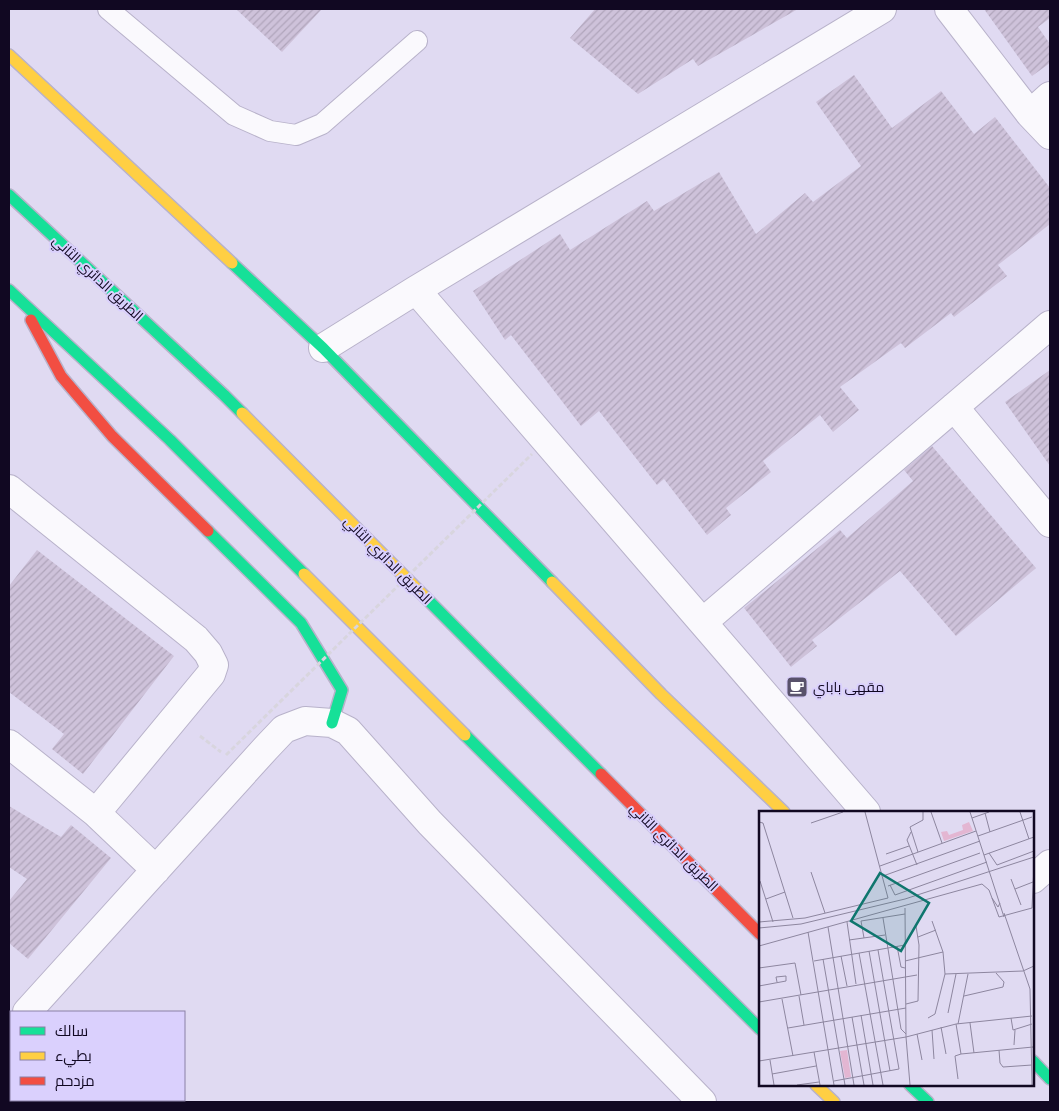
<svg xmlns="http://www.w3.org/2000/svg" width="1059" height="1111" font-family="'IBM Plex Sans',Cairo,sans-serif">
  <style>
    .building { fill: url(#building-hatch) }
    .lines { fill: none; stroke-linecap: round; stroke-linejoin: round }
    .lane-casing { stroke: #b8b2ca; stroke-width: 22 }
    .street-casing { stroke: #b8b2ca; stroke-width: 30 }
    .fast-casing { stroke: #b8b2ca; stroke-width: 14 }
    .slow-casing { stroke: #b8b2ca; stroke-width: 14 }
    .jam-casing { stroke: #b8b2ca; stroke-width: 14 }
    .path { stroke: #d8d5de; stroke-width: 3; stroke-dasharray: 5 2.5; stroke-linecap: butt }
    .lane { stroke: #faf9fd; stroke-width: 20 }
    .street { stroke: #faf9fd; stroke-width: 28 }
    .fast { stroke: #16e098; stroke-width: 11 }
    .slow { stroke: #ffcf43; stroke-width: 11 }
    .jam { stroke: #f24e42; stroke-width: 11 }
    .path-bridge { stroke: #d8d5de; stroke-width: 3; stroke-dasharray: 5 2.5; stroke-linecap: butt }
    .labels { text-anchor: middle; stroke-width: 4; stroke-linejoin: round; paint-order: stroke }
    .street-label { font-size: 14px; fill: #110822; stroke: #dad0fd }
    .poi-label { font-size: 14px; fill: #110822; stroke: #dad0fd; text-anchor: start }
    .inset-road { fill: none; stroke: #8d869f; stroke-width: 1 }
    .view { fill: #0f766e; fill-opacity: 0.15; stroke: #0f766e; stroke-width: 2.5 }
    .inset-edge { fill: none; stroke: #110822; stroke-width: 2.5 }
  </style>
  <defs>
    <pattern id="building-hatch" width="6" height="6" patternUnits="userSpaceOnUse" patternTransform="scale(1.25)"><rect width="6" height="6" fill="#cec2da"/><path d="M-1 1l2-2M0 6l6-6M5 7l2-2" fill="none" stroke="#b0a5bb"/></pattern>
  </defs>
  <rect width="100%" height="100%" fill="#e0daf2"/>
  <!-- building -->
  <path class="building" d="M236,9H322L282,52Z
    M595,9H798L698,66L693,59L638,94L570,38Z
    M984,9H1050V18L1038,27L1050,44V63L1032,76Z
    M854,75L892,128L941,91L974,134L995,117L1050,188V224L998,265L1007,276L954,317L951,313L905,348L901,343L840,387L859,410L833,432L820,415L763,461L771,472L726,508L731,515L707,535L664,479L657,485L599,411L581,426L511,335L505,340L473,291L560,234L570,250L647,201L654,211L719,172L756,234L805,193L813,202L861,166L816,102Z
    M1050,370V466L1005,402Z
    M932,446L1036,568L956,636L900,571L812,640L817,646L791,667L744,608L840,530L847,538L913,481L904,470Z
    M37,550L174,656L83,774L52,749L64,734L9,692V586Z
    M9,806L61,837L71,825L111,858L28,959L9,943V901L27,879L9,867Z"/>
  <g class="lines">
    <!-- lane casing -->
    <g class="lane-casing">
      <path id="lane" d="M108,9L234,115L270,131L296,135L322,124L417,41"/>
    </g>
    <!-- street casing -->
    <g class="street-casing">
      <path id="street" d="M949,9L1030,114L1050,135
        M1030,114L1050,96
        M416,290L866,812
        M323,348L416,290L882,9
        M954,407L1050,523
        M9,489L196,639L208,653L214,665L211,674L96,813
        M703,622L1050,325
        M9,744L96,813L156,870
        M1033,879L1050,864
        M27,1012L266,748L284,729L305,721L332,723L348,731L430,823L702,1102
        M9,1032L11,1029"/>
    </g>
    <!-- fast casing -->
    <g class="fast-casing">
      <path id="fast" d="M9,195L224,395L242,413
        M232,263L323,348L552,582
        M9,290L170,440L304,574
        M208,531L301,623L342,690L332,723
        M425,597L601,774
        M465,735L760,1029
        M1033,1061L1050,1079
        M910,1085L928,1102"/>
    </g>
    <!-- slow casing -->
    <g class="slow-casing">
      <path id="slow" d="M9,55L232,263
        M242,413L425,597
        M304,574L465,735
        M552,582L661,694L784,812
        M816,1085L834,1102"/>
    </g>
    <!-- jam casing -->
    <g class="jam-casing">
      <path id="jam" d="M31,320L61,376L112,436L208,531
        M601,774L760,934"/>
    </g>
    <!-- path -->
    <path class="path" d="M200,736L221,752"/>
    <!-- lane -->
    <use href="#lane" class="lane"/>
    <!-- street -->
    <use href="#street" class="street"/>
    <!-- fast -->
    <use href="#fast" class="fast"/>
    <!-- slow -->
    <use href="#slow" class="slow"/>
    <!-- jam -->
    <use href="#jam" class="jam"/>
    <!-- path-bridge -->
    <path class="path-bridge" d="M226,755L532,454"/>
  </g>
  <!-- icons -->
  <defs>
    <g id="cafe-square" transform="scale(1.125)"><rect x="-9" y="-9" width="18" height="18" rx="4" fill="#59526b" stroke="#dad0fd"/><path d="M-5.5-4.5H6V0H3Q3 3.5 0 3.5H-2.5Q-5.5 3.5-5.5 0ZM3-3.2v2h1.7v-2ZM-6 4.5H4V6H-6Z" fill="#fff"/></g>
  </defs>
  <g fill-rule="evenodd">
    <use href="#cafe-square" x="797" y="687"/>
  </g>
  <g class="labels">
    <!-- street labels -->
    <g class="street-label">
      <text transform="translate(98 278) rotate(43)" y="5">الطريق الدائري الثاني</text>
      <text transform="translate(388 560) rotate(45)" y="5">الطريق الدائري الثاني</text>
      <text transform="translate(674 847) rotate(45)" y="5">الطريق الدائري الثاني</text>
    </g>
    <!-- poi labels -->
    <g class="poi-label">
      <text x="813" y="692">مقهى باباي</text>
    </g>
  </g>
  <!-- overview -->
  <g transform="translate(759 811)">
    <rect width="275" height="275" fill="#e0daf2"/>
    <path d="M210,11L214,20L185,30L182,21L188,20L190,24L204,19L203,14ZM88,239L92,266L86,267L81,240Z" fill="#e3b6d2"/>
    <path class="inset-road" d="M172,1L183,32M211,1L245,106M261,1L270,28M226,2L231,21M213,7L230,1M0,11L4,12L34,107M52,12L84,1M152,21L148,29L158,54M219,25L273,6M159,41L151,16L164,9V1M230,42L238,54L275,40M127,43L150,35M225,44L275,26M121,55L217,20M52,61L66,102M124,65L221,30M252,68L262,94M1,70L14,111M131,74L136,84L228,51M129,75L221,42M256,78L274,71M233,87L239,96L241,92M7,88L26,81M146,97L147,226L151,274M273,97L275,55M245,102L271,178L273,274M124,107L142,218L147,223M102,110L146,103M102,110L105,127M173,110L184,141M0,111L46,107L129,87L106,1M88,111L97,173M69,116L95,274M0,117L42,113L146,88L275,46M49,121L75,274M159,126L177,119M90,129L126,124M0,135L223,73L230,79L240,106L273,97M138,135L142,156L146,157M110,140L131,260M100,142L124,274M82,145L88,175M64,148L86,274M55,150L146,134M146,150L184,141L186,163L176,203L169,207M0,157L36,152L42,184M186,163L264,160L275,155M0,175L27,170V165L17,166L18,171M40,185L45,214M205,185L244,176L245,171L237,162M23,188L34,245M0,191L158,164M147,193L159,190L160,134L157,115M189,202L197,163M102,204L114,274M93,206L105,274M252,207L254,219L273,213M211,212L215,242M197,213L202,243L274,236M199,213L209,163M182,216L187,243M29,217L147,197M173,219L175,248M158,223L163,249M255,234L256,219M240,239L241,252L244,256L273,254M55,241L61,274M11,249L15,274M0,250L147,226L197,213L273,205M13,263L57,255M199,268L196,245L202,243M75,270L140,258L119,139M38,274L60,271"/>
    <path class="view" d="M121,62L170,92L142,140L92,110Z"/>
    <rect width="275" height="275" class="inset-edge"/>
  </g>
  <!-- border -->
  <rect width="1059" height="1111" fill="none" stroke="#110822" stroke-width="20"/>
  <!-- legend -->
  <rect x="10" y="1011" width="175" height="90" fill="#dad0fd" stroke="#8a80a5"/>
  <rect x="20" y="1027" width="25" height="8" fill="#16e098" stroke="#8a80a5"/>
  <text x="55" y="1036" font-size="15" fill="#110822">سالك</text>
  <rect x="20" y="1052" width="25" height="8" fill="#ffcf43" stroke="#8a80a5"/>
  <text x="55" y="1061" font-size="15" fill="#110822">بطيء</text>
  <rect x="20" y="1077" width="25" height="8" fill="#f24e42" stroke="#8a80a5"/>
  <text x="55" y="1086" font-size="15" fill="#110822">مزدحم</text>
</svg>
